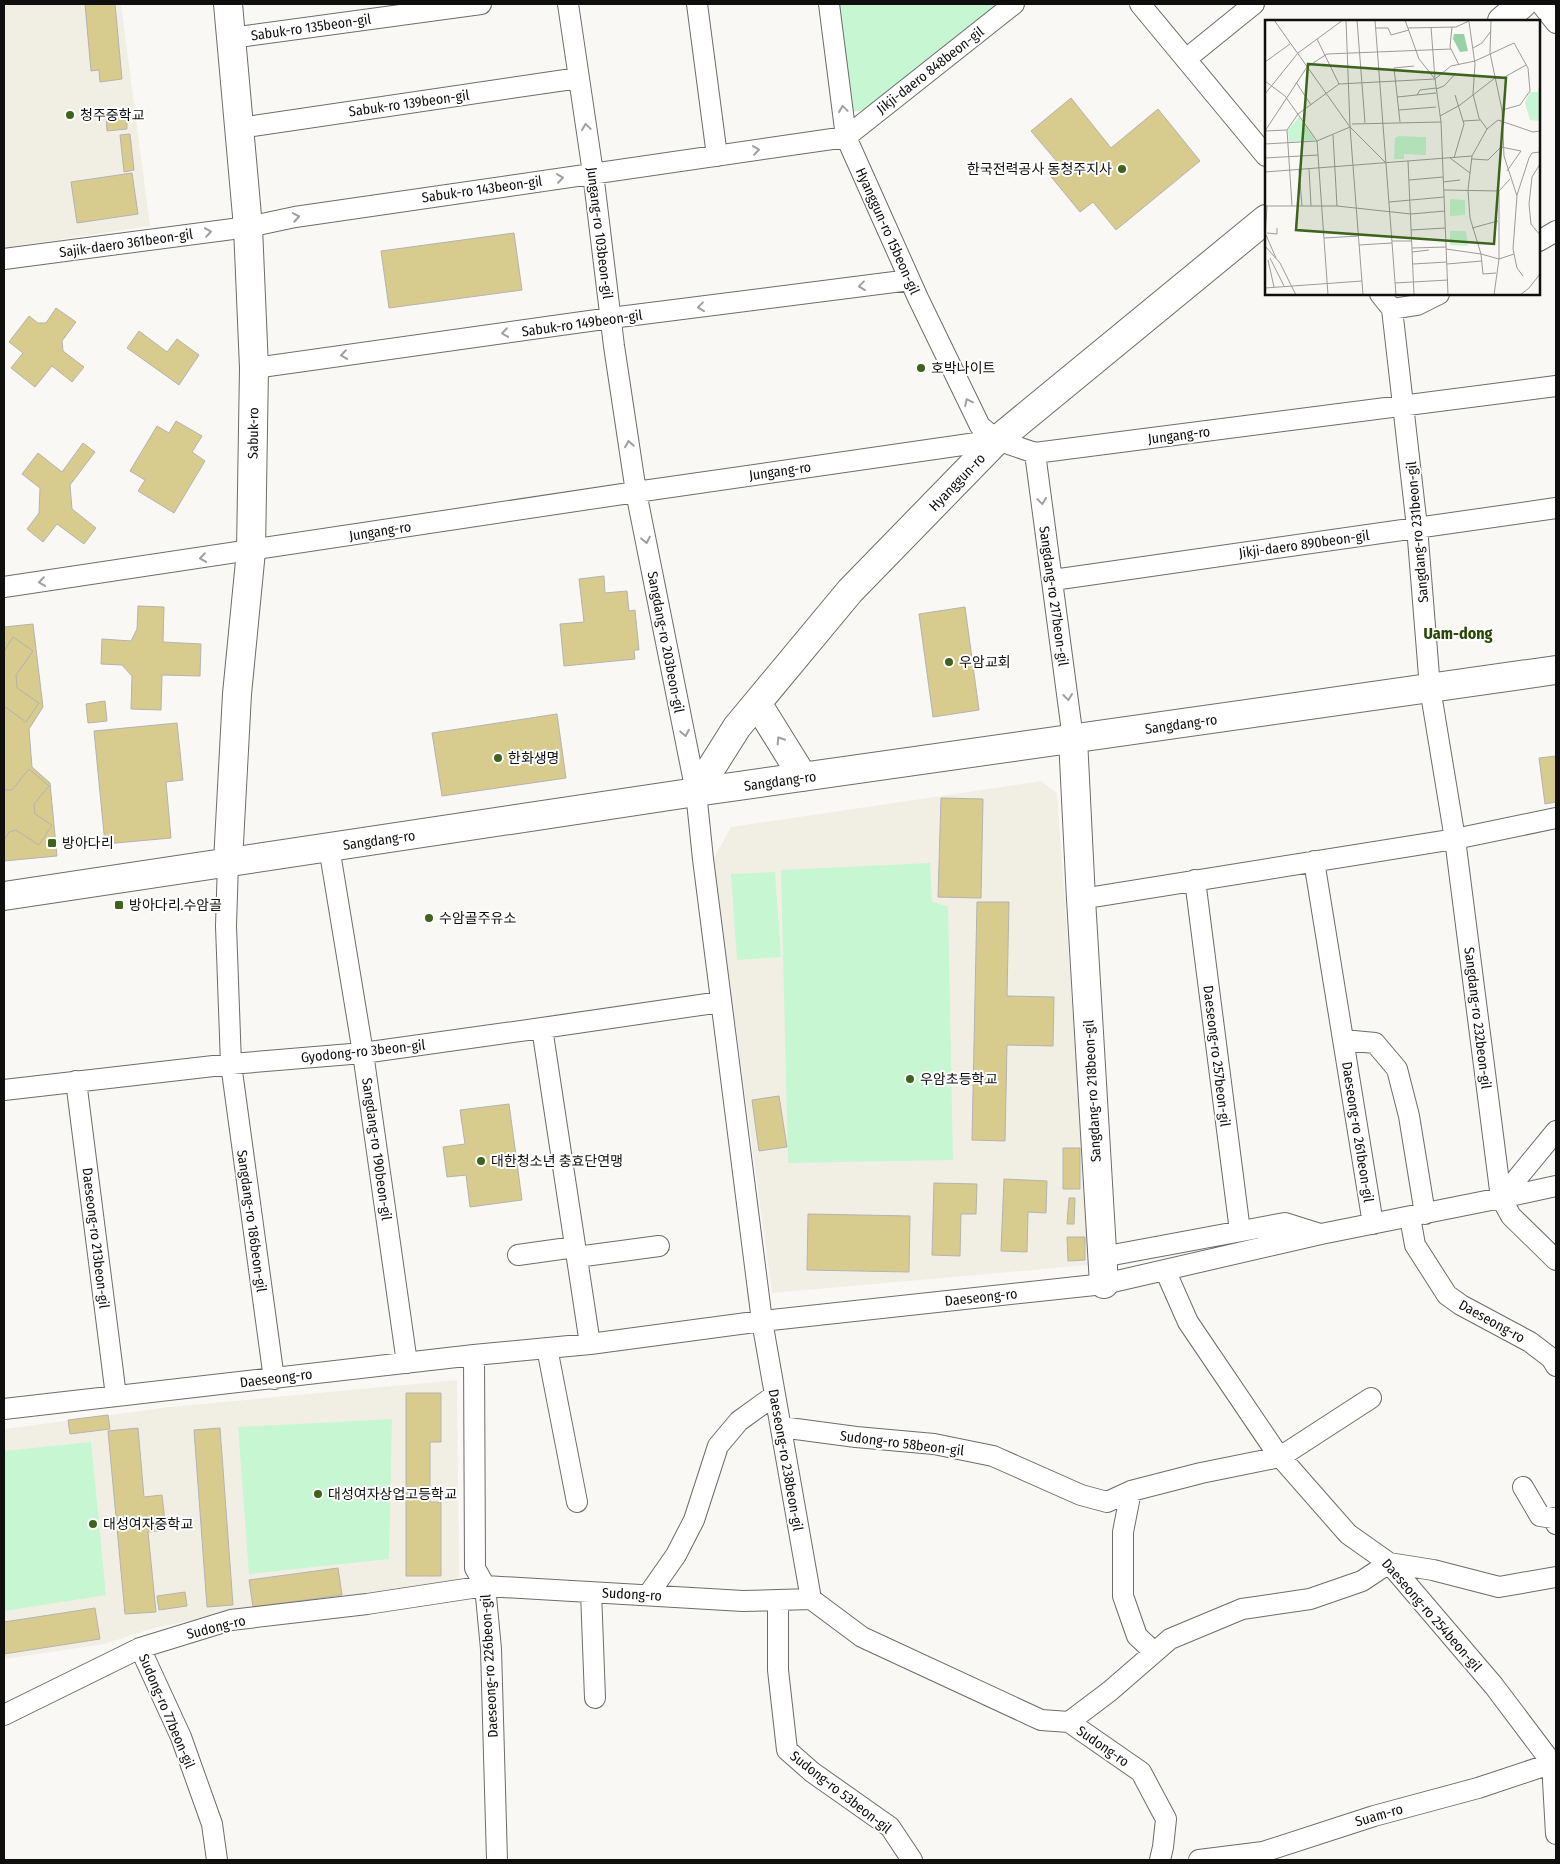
<svg xmlns="http://www.w3.org/2000/svg" width="1560" height="1864" font-family="'Fira Sans Condensed','Noto Sans KR',sans-serif">
  <style>
    .built { fill: #f1efe4 }
    .green { fill: #c7f6d3 }
    .building { fill: #d7cb8e; stroke: #b4b3b0 }
    .lines { fill: none; stroke-linecap: round; stroke-linejoin: round }
    .street-casing { stroke: #6d6c69; stroke-width: 22 }
    .secondary-casing { stroke: #6d6c69; stroke-width: 30 }
    .street { stroke: #fff; stroke-width: 20 }
    .secondary { stroke: #fff; stroke-width: 28 }
    .oneway { stroke: #9f9f9e }
    .poi-dot { fill: #3e631c; stroke: #fff; stroke-width: 2 }
    .labels { text-anchor: middle; stroke-width: 4; stroke-linejoin: round; paint-order: stroke }
    .street-label { font-size: 14px; fill: #0f0f0d; stroke: #fff }
    .poi-label { font-size: 14px; fill: #0f0f0d; stroke: #fff; text-anchor: start }
    .quarter-label { font-size: 16px; font-weight: bold; fill: #274802; stroke: #fff }
    .inset-road { fill: none; stroke: #9b9b98; stroke-width: 1 }
    .view { fill: #3e631c; fill-opacity: 0.15; stroke: #3e631c; stroke-width: 2.5 }
    .inset-edge { fill: none; stroke: #0f0f0d; stroke-width: 2.5 }
  </style>
  <rect width="100%" height="100%" fill="#f9f8f5"/>
  <!-- built -->
  <path class="built" d="M4,4H121L150,226L4,248Z
    M1041,781L1057,793L1081,1129L1089,1265L772,1293L736,1028L708,869L731,827Z
    M457,1380L459,1580L192,1620L147,1630L105,1644L4,1659V1429L170,1407Z"/>
  <!-- green -->
  <path class="green" d="M837,4H997L873,109L851,112Z
    M930,863L932,902L948,906L953,1160L788,1163L781,870Z
    M775,872L781,957L737,960L731,874Z
    M392,1419L389,1559L249,1574L238,1427Z
    M91,1442L106,1595L4,1611V1451Z"/>
  <!-- building -->
  <path class="building" d="M85,4H115L122,79L100,82L99,70L91,71Z
    M1071,98L1111,148L1158,109L1200,161L1116,230L1093,202L1080,212L1048,173L1059,164L1031,131Z
    M127,114V129L107,131L106,115Z
    M130,134L134,170L124,172L120,135Z
    M132,173L138,214L77,223L71,182Z
    M514,233L522,290L389,308L381,251Z
    M56,308L76,322L62,341L63,351L84,367L72,382L52,366L35,387L11,368L23,353L9,342L29,316L38,323H46Z
    M139,331L167,352L177,339L199,355L179,385L127,348Z
    M176,421L202,436L192,452L205,461L174,513L138,491L145,480L130,471L157,426L169,433Z
    M83,443L95,452L70,485L72,509L96,528L84,544L57,524L43,542L27,529L39,513L40,488L22,474L38,453L62,472Z
    M604,576L605,593L627,591L629,611L635,610L639,650H634L635,659L564,666L560,624L584,622L579,579Z
    M138,606L164,607L163,642L201,644L200,676L162,675L161,710L131,709L132,676L122,665L101,664L102,639L131,641L137,629Z
    M965,607L979,710L933,717L919,614Z
    M33,624L43,707L29,729L32,767L50,783L57,856L4,861V627Z
    M13,637L33,651L16,675L17,688L39,703L26,722L4,706V651Z
    M105,701L107,721L88,723L86,704Z
    M557,714L566,778L442,796L432,733Z
    M177,723L183,780L166,782L171,838L105,844L94,731Z
    M1556,756V802L1545,804L1539,758Z
    M29,769L49,786L34,804L35,814L52,825L39,845L16,830L9,832L4,840V790H12Z
    M941,798L983,799L981,898L938,897Z
    M977,902H1009L1007,996L1054,997L1053,1046L1007,1045L1005,1141L972,1140Z
    M779,1096L787,1147L759,1151L752,1100Z
    M509,1104L522,1200L470,1207L466,1175L447,1177L443,1147L465,1144L460,1110Z
    M1063,1148H1080V1189H1063Z
    M1004,1179L1047,1181L1046,1213L1028,1212L1027,1252L1001,1251Z
    M934,1183L977,1184L976,1214H961L960,1256L932,1255Z
    M1069,1198H1075L1074,1224H1067Z
    M808,1214L910,1216L909,1272L807,1270Z
    M1067,1237H1085V1260L1068,1261Z
    M406,1393H441V1442H430V1502H441V1576H406Z
    M108,1415L110,1429L70,1434L68,1420Z
    M138,1428L144,1497L162,1495L166,1530L148,1532L156,1612L125,1614L108,1431Z
    M220,1428L233,1605L207,1607L194,1430Z
    M338,1568L342,1595L253,1607L249,1580Z
    M185,1592L187,1606L159,1610L157,1596Z
    M95,1608L100,1639L4,1654V1622Z"/>
  <g class="lines">
    <!-- street casing -->
    <g class="street-casing">
      <path id="street" d="M568,4L593,173L614,346L636,492L696,792L703,859L762,1321L811,1599
        M697,4L717,156
        M829,4L846,137L918,298L980,426L997,440
        M1140,4L1266,156
        M1541,4L1556,23
        M231,38L481,4
        M1186,59L1254,4
        M239,128L579,78
        M1539,241L1556,231
        M4,259L248,227L295,217L846,137L1014,4
        M1380,294L1392,309L1417,527L1430,688L1455,839L1501,1198L1511,1216L1556,1260
        M1392,309L1417,305L1439,294
        M254,368L611,318L910,280
        M1035,453L1073,739
        M1053,580L1556,508
        M4,587L636,492L997,440L1035,453L1556,386
        M329,847L363,1053L407,1363
        M1314,861L1373,1224
        M228,862L226,926L231,1064L274,1379
        M1195,880L1240,1231
        M1081,899L1455,839L1556,818
        M542,1028L590,1344
        M1343,1040L1375,1043L1397,1069L1409,1116L1425,1214
        M76,1081L116,1396
        M4,1090L231,1064L363,1053L542,1028L721,1002
        M1501,1198L1556,1186
        M1410,1217L1415,1245L1447,1295L1461,1305L1530,1342L1551,1358L1556,1366
        M518,1255L575,1247
        M577,1257L659,1246
        M1102,1257L1285,1223L1320,1234
        M1165,1270L1188,1322L1276,1452L1348,1534L1389,1563L1494,1686L1552,1763L1556,1834
        M547,1348L577,1502
        M474,1355L475,1568L485,1586L491,1649L497,1860
        M4,1409L474,1355L590,1344L762,1321L1104,1284L1321,1234L1501,1198L1556,1131
        M781,1427L856,1437L934,1444L993,1456L1081,1495L1107,1502L1131,1491L1201,1473L1280,1457L1371,1398
        M1523,1487L1540,1516L1553,1518L1556,1524
        M1131,1491L1123,1532V1596L1137,1636L1154,1652
        M591,1592L595,1698
        M648,1595L676,1555L694,1520L718,1446L739,1421L775,1395
        M778,1600V1670L787,1750L812,1772L890,1827L912,1860
        M140,1648L181,1737L212,1824L217,1860
        M4,1715L140,1648L231,1620L367,1604L485,1586L743,1601L811,1599L862,1637L1041,1720L1069,1722L1141,1772L1166,1819L1163,1847L1160,1860
        M1069,1722L1110,1691L1170,1639L1242,1609L1310,1599L1362,1581L1389,1563L1433,1570L1499,1587L1556,1577
        M1199,1860L1263,1852L1374,1816L1478,1788L1556,1762"/>
    </g>
    <!-- secondary casing -->
    <g class="secondary-casing">
      <path id="secondary" d="M228,4L248,227L254,368L251,551L237,694L228,862
        M1502,21L1522,4
        M757,703L803,777
        M1073,739L1081,899L1104,1284
        M696,792L737,727L850,591L997,440L1266,219
        M4,896L696,792L1556,670"/>
    </g>
    <!-- street -->
    <use href="#street" class="street"/>
    <!-- secondary -->
    <use href="#secondary" class="secondary"/>
  </g>
  <!-- one-way arrows -->
  <defs><path id="oneway-chevron" d="M-2-3.5L2.5 0L-2 3.5" fill="none" stroke-width="1.6" stroke-linecap="round" stroke-linejoin="round" transform="scale(1.25)"/></defs>
  <g class="oneway">
    <use href="#oneway-chevron" transform="translate(843 109) rotate(-98)"/>
    <use href="#oneway-chevron" transform="translate(586 127) rotate(-98)"/>
    <use href="#oneway-chevron" transform="translate(756 150) rotate(-8)"/>
    <use href="#oneway-chevron" transform="translate(560 178) rotate(-8)"/>
    <use href="#oneway-chevron" transform="translate(296 217) rotate(-10)"/>
    <use href="#oneway-chevron" transform="translate(208 232) rotate(-8)"/>
    <use href="#oneway-chevron" transform="translate(862 286) rotate(173)"/>
    <use href="#oneway-chevron" transform="translate(701 307) rotate(173)"/>
    <use href="#oneway-chevron" transform="translate(505 333) rotate(172)"/>
    <use href="#oneway-chevron" transform="translate(344 355) rotate(172)"/>
    <use href="#oneway-chevron" transform="translate(968 402) rotate(-116)"/>
    <use href="#oneway-chevron" transform="translate(629 444) rotate(-99)"/>
    <use href="#oneway-chevron" transform="translate(1042 501) rotate(82)"/>
    <use href="#oneway-chevron" transform="translate(646 540) rotate(79)"/>
    <use href="#oneway-chevron" transform="translate(203 558) rotate(172)"/>
    <use href="#oneway-chevron" transform="translate(42 582) rotate(172)"/>
    <use href="#oneway-chevron" transform="translate(1068 697) rotate(83)"/>
    <use href="#oneway-chevron" transform="translate(685 733) rotate(79)"/>
    <use href="#oneway-chevron" transform="translate(780 740) rotate(-122)"/>
  </g>
  <!-- markers -->
  <g class="poi-dot">
    <circle cx="70" cy="115" r="5"/>
    <circle cx="1122" cy="169" r="5"/>
    <circle cx="921" cy="368" r="5"/>
    <circle cx="949" cy="662" r="5"/>
    <circle cx="498" cy="758" r="5"/>
    <rect x="47" y="838" width="10" height="10" rx="2.5"/>
    <rect x="114" y="900" width="10" height="10" rx="2.5"/>
    <circle cx="429" cy="918" r="5"/>
    <circle cx="910" cy="1079" r="5"/>
    <circle cx="481" cy="1161" r="5"/>
    <circle cx="318" cy="1494" r="5"/>
    <circle cx="93" cy="1524" r="5"/>
  </g>
  <g class="labels">
    <!-- street labels -->
    <g class="street-label">
      <text transform="translate(311 27) rotate(-8)" y="5">Sabuk-ro 135beon-gil</text>
      <text transform="translate(930 70) rotate(-38)" y="5">Jikji-daero 848beon-gil</text>
      <text transform="translate(409 103) rotate(-8)" y="5">Sabuk-ro 139beon-gil</text>
      <text transform="translate(482 189) rotate(-8)" y="5">Sabuk-ro 143beon-gil</text>
      <text transform="translate(888 231) rotate(66)" y="5">Hyanggun-ro 15beon-gil</text>
      <text transform="translate(600 233) rotate(83)" y="5">Jungang-ro 103beon-gil</text>
      <text transform="translate(126 243) rotate(-8)" y="5">Sajik-daero 361beon-gil</text>
      <text transform="translate(582 323) rotate(-8)" y="5">Sabuk-ro 149beon-gil</text>
      <text transform="translate(253 433) rotate(-89)" y="5">Sabuk-ro</text>
      <text transform="translate(1179 435) rotate(-7)" y="5">Jungang-ro</text>
      <text transform="translate(780 471) rotate(-8)" y="5">Jungang-ro</text>
      <text transform="translate(957 482) rotate(-46)" y="5">Hyanggun-ro</text>
      <text transform="translate(380 531) rotate(-9)" y="5">Jungang-ro</text>
      <text transform="translate(1417 532) rotate(-95)" y="5">Sangdang-ro 231beon-gil</text>
      <text transform="translate(1304 544) rotate(-8)" y="5">Jikji-daero 890beon-gil</text>
      <text transform="translate(1054 596) rotate(82)" y="5">Sangdang-ro 217beon-gil</text>
      <text transform="translate(666 642) rotate(79)" y="5">Sangdang-ro 203beon-gil</text>
      <text transform="translate(1181 724) rotate(-8)" y="5">Sangdang-ro</text>
      <text transform="translate(780 781) rotate(-8)" y="5">Sangdang-ro</text>
      <text transform="translate(379 840) rotate(-8)" y="5">Sangdang-ro</text>
      <text transform="translate(1478 1018) rotate(83)" y="5">Sangdang-ro 232beon-gil</text>
      <text transform="translate(363 1051) rotate(-6)" y="5">Gyodong-ro 3beon-gil</text>
      <text transform="translate(1217 1056) rotate(83)" y="5">Daeseong-ro 257beon-gil</text>
      <text transform="translate(1092 1091) rotate(-93)" y="5">Sangdang-ro 218beon-gil</text>
      <text transform="translate(1358 1132) rotate(81)" y="5">Daeseong-ro 261beon-gil</text>
      <text transform="translate(377 1149) rotate(82)" y="5">Sangdang-ro 190beon-gil</text>
      <text transform="translate(252 1221) rotate(82)" y="5">Sangdang-ro 186beon-gil</text>
      <text transform="translate(96 1238) rotate(83)" y="5">Daeseong-ro 213beon-gil</text>
      <text transform="translate(981 1297) rotate(-6)" y="5">Daeseong-ro</text>
      <text transform="translate(1492 1321) rotate(29)" y="5">Daeseong-ro</text>
      <text transform="translate(276 1378) rotate(-7)" y="5">Daeseong-ro</text>
      <text transform="translate(902 1443) rotate(7)" y="5">Sudong-ro 58beon-gil</text>
      <text transform="translate(786 1460) rotate(80)" y="5">Daeseong-ro 238beon-gil</text>
      <text transform="translate(632 1594) rotate(3)" y="5">Sudong-ro</text>
      <text transform="translate(1432 1615) rotate(49)" y="5">Daeseong-ro 254beon-gil</text>
      <text transform="translate(216 1627) rotate(-14)" y="5">Sudong-ro</text>
      <text transform="translate(489 1666) rotate(-93)" y="5">Daeseong-ro 226beon-gil</text>
      <text transform="translate(167 1711) rotate(67)" y="5">Sudong-ro 77beon-gil</text>
      <text transform="translate(1103 1746) rotate(35)" y="5">Sudong-ro</text>
      <text transform="translate(841 1792) rotate(38)" y="5">Sudong-ro 53beon-gil</text>
      <text transform="translate(1379 1815) rotate(-16)" y="5">Suam-ro</text>
    </g>
    <!-- poi labels -->
    <g class="poi-label">
      <text x="80" y="120">청주중학교</text>
      <text x="1112" y="174" text-anchor="end">한국전력공사 동청주지사</text>
      <text x="931" y="373">호박나이트</text>
      <text x="959" y="667">우암교회</text>
      <text x="508" y="763">한화생명</text>
      <text x="62" y="848">방아다리</text>
      <text x="129" y="910">방아다리.수암골</text>
      <text x="439" y="923">수암골주유소</text>
      <text x="920" y="1084">우암초등학교</text>
      <text x="491" y="1166">대한청소년 충효단연맹</text>
      <text x="328" y="1499">대성여자상업고등학교</text>
      <text x="103" y="1529">대성여자중학교</text>
    </g>
    <!-- quarter labels -->
    <g class="quarter-label">
      <text x="1458" y="639">Uam-dong</text>
    </g>
  </g>
  <!-- overview -->
  <g transform="translate(1265 20)">
    <rect width="275" height="275" fill="#f9f8f5"/>
    <path d="M275,60V101L265,100L260,83L265,72H273ZM34,97L49,118V120L24,122L23,110ZM134,116L161,117V135L139,134V139H129L130,118ZM185,179L200,180V195L185,196ZM185,211H201L203,226L185,225Z" fill="#c7f6d3"/>
    <path d="M189,14H199L203,31L195,32L188,19Z" fill="#99d0a8"/>
    <path class="inset-road" d="M9,0L85,107L120,142M81,0L85,107L98,275M92,0L100,103M110,0L131,275M140,0L154,39L170,59L176,102L183,275M226,0L225,33L237,90L239,136L252,176L248,229L252,248L258,256M204,2L210,44L208,74L214,98L222,109M166,7L170,59M187,7L185,27L194,45M111,8H123L126,15L144,10M143,8L191,7L204,1M52,19L74,64M208,28L217,23L226,11M0,42L25,24M170,59L186,46L210,41L249,23L263,48L265,71L255,85L237,90M0,61L20,76L52,121L63,275M31,62L46,85M171,69L179,66L191,53M0,74L33,33L78,0M152,75L155,70L171,68M132,77L171,73M134,90L171,87M175,96L195,85L230,58H238L261,45M198,101L215,100M135,102L129,48L149,46M87,104L176,102M0,111L42,47L62,34L186,29M0,111L22,110M68,115L72,186M0,124L52,121L85,107M0,138L53,135M185,138L205,153M189,138L199,104L190,75M207,139L223,140L236,127L256,131L242,151M143,141L149,275M275,144L267,157L264,184L266,204L275,215M44,149L46,186M34,150L37,186M0,152L207,136M144,160L178,157M178,162L195,160M275,168V213M179,170L234,171L245,159M252,175L264,138L267,133L275,132M124,182L179,177M0,186H72L146,194L180,191M27,186L22,110L33,94L74,64L170,59M207,208L233,201M146,210L180,208M2,213L12,214V208M1,215L11,238M0,216L2,186M59,218L94,216M127,221H147M94,225L127,223M0,226L15,243L31,275M147,228L181,227M181,229L216,234L218,254L231,253M147,232L164,230M249,234L234,239L216,234L205,198L203,170L207,136L222,109L233,100L268,112L275,111M5,238L19,266M3,240L9,267M148,244L182,242M182,244L217,241M130,263L183,260M0,268L97,261M229,275L234,239V171M255,275L264,268L275,254"/>
    <path class="view" d="M43,44L241,58L229,224L31,210Z"/>
    <rect width="275" height="275" class="inset-edge"/>
  </g>
  <!-- border -->
  <rect width="1560" height="1864" fill="none" stroke="#0f0f0d" stroke-width="10"/>
</svg>
